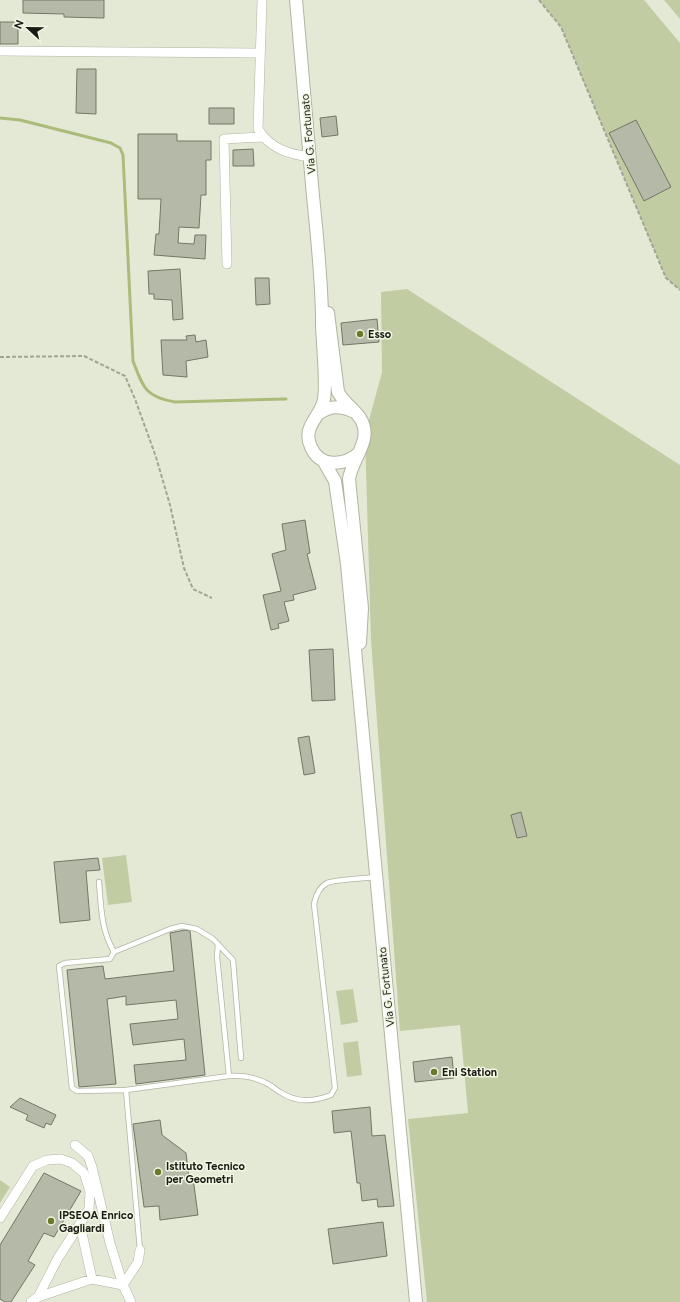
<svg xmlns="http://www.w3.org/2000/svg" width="680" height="1302" font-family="Figtree,sans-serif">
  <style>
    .green { fill: #c1cca2 }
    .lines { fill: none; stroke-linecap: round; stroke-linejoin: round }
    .stream { stroke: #abbb79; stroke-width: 3 }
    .building { fill: #b5baa8; stroke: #727766 }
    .lane-casing { stroke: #b0b5a3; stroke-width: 6 }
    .street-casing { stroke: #b0b5a3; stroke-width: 10 }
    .secondary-casing { stroke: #b0b5a3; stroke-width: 14 }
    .path { stroke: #a1a596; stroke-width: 2; stroke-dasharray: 4 2; stroke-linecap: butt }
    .lane { stroke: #fff; stroke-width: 4.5 }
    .street { stroke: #fff; stroke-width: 9 }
    .secondary { stroke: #fff; stroke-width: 12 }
    .poi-dot { fill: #697927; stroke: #f1f6e3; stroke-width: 1.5 }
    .labels { text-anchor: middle; stroke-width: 3; stroke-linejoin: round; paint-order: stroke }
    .street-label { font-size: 11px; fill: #1a1b15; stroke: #f1f6e3 }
    .poi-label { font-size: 11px; font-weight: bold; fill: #1a1b15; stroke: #f1f6e3; text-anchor: start }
  </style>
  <rect width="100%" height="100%" fill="#e4e9d6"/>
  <!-- green -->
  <path class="green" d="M539,0H644L680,43V290L666,278L561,27Z
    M664,0H680V19Z
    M407,289L680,465V1302H427L408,1119L468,1113L460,1025L400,1031L371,640L365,435L382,372L381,292Z
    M126,855L132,902L108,905L102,858Z
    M353,989L358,1022L341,1025L336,991Z
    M358,1041L362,1075L347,1077L343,1043Z
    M0,1180L10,1187L0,1203Z"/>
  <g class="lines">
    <!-- stream -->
    <path class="stream" d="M0,118L20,120L111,143L120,148L123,155L133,361C143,387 145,397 175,402L286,399"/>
  </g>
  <!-- building -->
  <path class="building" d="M23,0H104V18L64,17V14L23,13Z
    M0,22H18V44H0Z
    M77,69H96V114L76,113Z
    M209,108H234V124H209Z
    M336,116L338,135L322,137L320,118Z
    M636,120L671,187L644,201L609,133Z
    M138,134H177V141H211V160H206V195H201L199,228L179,227L178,243L194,244L195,235H206L205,259L154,255L156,234H159L161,199H138Z
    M253,149L254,166H233V150Z
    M180,269L183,319L173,320L172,300L154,299V294H149L148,271Z
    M255,278H269L270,304L256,305Z
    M377,319L379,342L343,345L341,323Z
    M195,335L196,342L206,340L208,357L186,361L187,377L163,375L161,340H187L186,336Z
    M305,520L310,553L307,554L316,589L293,595L294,600L284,602L289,621L278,624L279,628L271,630L263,595L281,591L272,554L286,550L282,524Z
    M333,649L335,700L312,701L309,650Z
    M309,736L315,773L304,775L298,738Z
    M521,812L527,836L517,838L511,815Z
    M98,858L100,870L86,871L90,920L60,923L54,862Z
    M185,930L190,931L205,1075L136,1084L134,1065L186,1060L184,1039L133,1045L130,1024L178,1019L176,1000L126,1005V996L107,999L116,1084L79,1087L67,970L103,966L105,979L174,971L170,933Z
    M452,1057L454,1078L415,1082L413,1062Z
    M20,1098L56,1115L51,1125L46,1123L44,1128L26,1120L28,1115L10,1107Z
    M370,1107L372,1136L385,1135L394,1206L378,1207L377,1199L362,1201L360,1183H357L351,1131L334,1133L332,1111Z
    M160,1120L162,1135L186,1153L189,1178H193L198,1215L160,1220L159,1206L144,1207L133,1124Z
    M44,1173L81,1191L54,1237L44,1233L28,1261L35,1265L11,1302H5L0,1299V1245Z
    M383,1222L387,1256L333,1264L328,1229Z"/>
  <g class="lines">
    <!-- lane casing -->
    <g class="lane-casing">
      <path id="lane" d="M99,882C101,906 101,930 114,952
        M218,944L217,957L229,1076
        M126,1090L77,1091L72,1088L59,966L65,963L110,959L114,952L170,929L182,926L197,929L213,939L233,960L241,1058
        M140,1250L126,1090L229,1076C243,1075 255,1077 268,1084C272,1086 276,1090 280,1092C297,1103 313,1102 331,1095L335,1088L314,904C316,895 319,887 327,883C332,880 367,878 375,877"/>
    </g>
    <!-- street casing -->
    <g class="street-casing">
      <path id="street" d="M262,0L258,129C270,149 289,154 310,157
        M0,51L260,53
        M227,264L224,139L263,137
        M75,1145L88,1156L92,1167L110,1243L123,1285
        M0,1218L33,1166L47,1160L61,1159L72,1163L84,1173L90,1192L89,1209L80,1224L92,1279
        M38,1297L58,1258L80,1224
        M31,1302L38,1297L92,1279L123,1285
        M131,1302L123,1285L138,1262L140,1250"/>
    </g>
    <!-- secondary casing -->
    <g class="secondary-casing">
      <path id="secondary" d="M296,0C302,65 307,130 313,196C317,237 322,280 322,322C322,340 328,390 323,403C318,419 302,428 311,447C320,468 344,466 359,453
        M328,313L338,392C344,403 353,408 360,418C374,439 352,458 349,479L362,608L360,643
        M318,414C329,406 339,405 352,411
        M323,460L335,481L347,564L416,1302"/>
    </g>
    <!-- path -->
    <path class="path" d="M539,0L561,27L666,278L680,290
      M0,357L84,356L125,376L135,399L156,457L170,505L184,568L193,589L212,598"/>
    <!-- lane -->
    <use href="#lane" class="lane"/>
    <!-- street -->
    <use href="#street" class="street"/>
    <!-- secondary -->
    <use href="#secondary" class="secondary"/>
  </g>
  <!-- markers -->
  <g class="poi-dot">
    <circle cx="360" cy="334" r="4"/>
    <circle cx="434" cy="1072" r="4"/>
    <circle cx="158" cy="1172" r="4"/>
    <circle cx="51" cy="1221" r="4"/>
  </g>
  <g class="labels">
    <!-- street labels -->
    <g class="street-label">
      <text transform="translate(308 134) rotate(-95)" y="4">Via G. Fortunato</text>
      <text transform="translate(386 987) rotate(-96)" y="4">Via G. Fortunato</text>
    </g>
    <!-- poi labels -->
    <g class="poi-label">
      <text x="368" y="338">Esso</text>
      <text x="442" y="1076">Eni Station</text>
      <text x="166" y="1170">Istituto Tecnico<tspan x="166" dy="13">per Geometri</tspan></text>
      <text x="59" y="1219">IPSEOA Enrico<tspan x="59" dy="13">Gagliardi</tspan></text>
    </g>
  </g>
  <!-- north arrow -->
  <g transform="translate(28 28) rotate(292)" stroke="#f1f6e3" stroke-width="3" paint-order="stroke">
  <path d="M0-3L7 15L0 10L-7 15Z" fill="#1a1b15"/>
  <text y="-6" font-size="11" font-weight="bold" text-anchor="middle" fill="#1a1b15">N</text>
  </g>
</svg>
